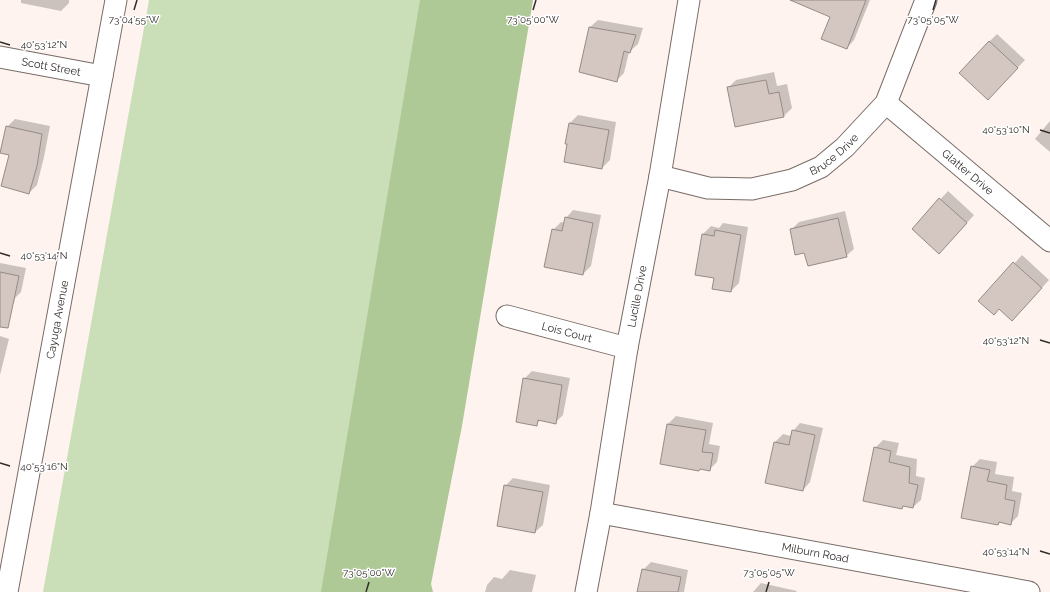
<svg xmlns="http://www.w3.org/2000/svg" width="1050" height="592" font-family="Raleway,sans-serif">
  <style>
    .green { fill: #cadfb7 }
    .forest { fill: #afc996 }
    .shadow { fill: #0003 }
    .building { fill: #d4c7c1; stroke: #978b85 }
    .lines { fill: none; stroke-linecap: round; stroke-linejoin: round }
    .minor-casing { stroke: #776b66; stroke-width: 23 }
    .minor { stroke: #fff; stroke-width: 21 }
    .ticks { fill: none; stroke: #312c2a; stroke-width: 1.5 }
    .labels { text-anchor: middle; stroke-width: 3; stroke-linejoin: round; paint-order: stroke }
    .street-label { font-size: 11px; fill: #312c2a; stroke: #fff }
    .ticks-label { font-size: 10px; text-anchor: middle; fill: #312c2a; stroke: #fff; stroke-width: 3; stroke-linejoin: round; paint-order: stroke }
  </style>
  <rect width="100%" height="100%" fill="#fef3ee"/>
  <!-- green -->
  <path class="green" d="M149,0H430L322,592H43Z"/>
  <!-- forest -->
  <path class="forest" d="M420,0H533L462,426L431,584L433,592H321Z"/>
  <!-- shadow -->
  <path class="shadow" d="M21,0H69V3L61,11L21,3Z
    M824,0H870L854,40L847,48Z
    M598,20L643,28L638,44L629,52L624,73L616,81L590,27Z
    M997,34L1025,60L996,91L989,42Z
    M774,72L777,86L787,84L792,108L784,116L736,126L728,88L736,80Z
    M578,115L616,122L610,160L602,168L570,123Z
    M15,119L50,126L44,157L37,185L29,193L10,154L0,152L7,127Z
    M1050,121V152L1035,139Z
    M948,191L974,215L947,245L913,229Z
    M573,210L601,215L591,266L583,274L553,230L561,222L565,223L566,218Z
    M845,211L854,249L846,256L805,252L791,230L799,222Z
    M723,223L748,227L739,283L731,291L715,277L696,274L703,234L711,226L719,228Z
    M1022,255L1049,280L1020,312L1000,308L980,301Z
    M0,263L26,268L21,292L15,298L14,303L6,311L0,310Z
    M0,336L9,339L0,375Z
    M532,371L570,378L563,415L555,423L541,420L536,424L524,379Z
    M676,416L713,423L709,444L720,446L717,462L709,470L661,464L668,424Z
    M800,423L823,428L810,482L803,490L766,482L775,442L783,434L791,436L793,431Z
    M883,440L899,443L896,455L917,459L916,476L925,478L921,500L913,507L904,505L901,508L875,448Z
    M980,459L997,462L995,474L1014,477L1012,491L1022,493L1018,516L1010,524L1000,522L998,524L972,467Z
    M513,478L550,485L543,525L535,532L505,486Z
    M651,562L688,570L684,592H638L643,570Z
    M510,570L536,575L532,592H485L487,585L494,577L502,579Z
    M761,583L797,591L796,592H753Z"/>
  <!-- building -->
  <path class="building" d="M790,0H866L847,49L821,39L830,17Z
    M589,27L636,35L630,53L624,51L617,82L579,72Z
    M989,41L1018,68L988,100L959,73Z
    M766,80L769,94L779,92L784,117L735,127L727,87Z
    M569,123L609,130L602,169L564,162L567,144H565Z
    M6,126L42,134L37,166L29,194L1,186L9,155L0,153Z
    M939,198L967,223L939,254L912,229Z
    M565,217L593,223L583,275L544,267L552,229L562,231Z
    M838,218L847,257L808,266L804,253L795,255L790,229Z
    M715,230L741,235L731,292L712,289L714,278L695,275L702,234L714,236Z
    M1013,262L1042,288L1012,321L999,309L994,315L978,301Z
    M0,272L19,276L8,328L0,327Z
    M523,378L562,385L556,424L538,420L537,426L516,422Z
    M667,424L706,430L702,452L713,453L710,471L700,469L699,471L660,464Z
    M792,430L815,435L803,491L765,483L774,442L789,445Z
    M874,447L891,451L889,462L910,467L909,483L918,485L913,508L903,506L902,509L863,501Z
    M971,466L990,470L987,481L1007,485L1005,499L1015,501L1011,525L999,522L998,525L961,518Z
    M504,485L543,492L535,533L497,526Z
    M642,569L681,577L678,592H637Z"/>
  <g class="lines">
    <!-- minor casing -->
    <g class="minor-casing">
      <g id="minor">
        <path id="s1" d="M0,57L102,76"/>
        <path id="s2" d="M886,103L1050,241"/>
        <path id="s3" d="M660,176L708,188L752,189L792,180L821,167L845,147L886,103L926,0"/>
        <path id="s4" d="M507,316L627,348"/>
        <path id="s5" d="M601,513L1029,592"/>
        <path id="s6" d="M7,592L116,0"/>
        <path id="s7" d="M586,592L601,513L627,348L660,176L689,0"/>
      </g>
    </g>
    <!-- minor -->
    <use href="#minor" class="minor"/>
  </g>
  <!-- ticks -->
  <path class="ticks" d="M134,10L137,0M533,10L536,0M933,10L936,0M0,42L10,45M1040,130L1050,133M0,253L10,256M1040,340L1050,343M0,463L10,466M1040,551L1050,554M366,592L369,582M766,592L769,582"/>
  <g class="labels">
    <!-- street labels -->
    <g class="street-label">
      <text dy="4" stroke="none"><textPath href="#s1" startOffset="52">Scott Street</textPath></text>
      <text dy="4" stroke="none"><textPath href="#s3" startOffset="184">Bruce Drive</textPath></text>
      <text dy="4" stroke="none"><textPath href="#s2" startOffset="107">Glatter Drive</textPath></text>
      <text dy="4" stroke="none"><textPath href="#s7" startOffset="300">Lucille Drive</textPath></text>
      <text dy="4" stroke="none"><textPath href="#s6" startOffset="277">Cayuga Avenue</textPath></text>
      <text dy="4" stroke="none"><textPath href="#s4" startOffset="62">Lois Court</textPath></text>
      <text dy="4" stroke="none"><textPath href="#s5" startOffset="218">Milburn Road</textPath></text>
    </g>
  </g>
  <g class="ticks-label">
    <text x="134" y="23">73°04'55"W</text>
    <text x="533" y="23">73°05'00"W</text>
    <text x="933" y="23">73°05'05"W</text>
    <text x="44" y="48">40°53'12"N</text>
    <text x="1006" y="133">40°53'10"N</text>
    <text x="44" y="259">40°53'14"N</text>
    <text x="1006" y="344">40°53'12"N</text>
    <text x="44" y="470">40°53'16"N</text>
    <text x="1006" y="555">40°53'14"N</text>
    <text x="369" y="576">73°05'00"W</text>
    <text x="769" y="576">73°05'05"W</text>
  </g>
</svg>
